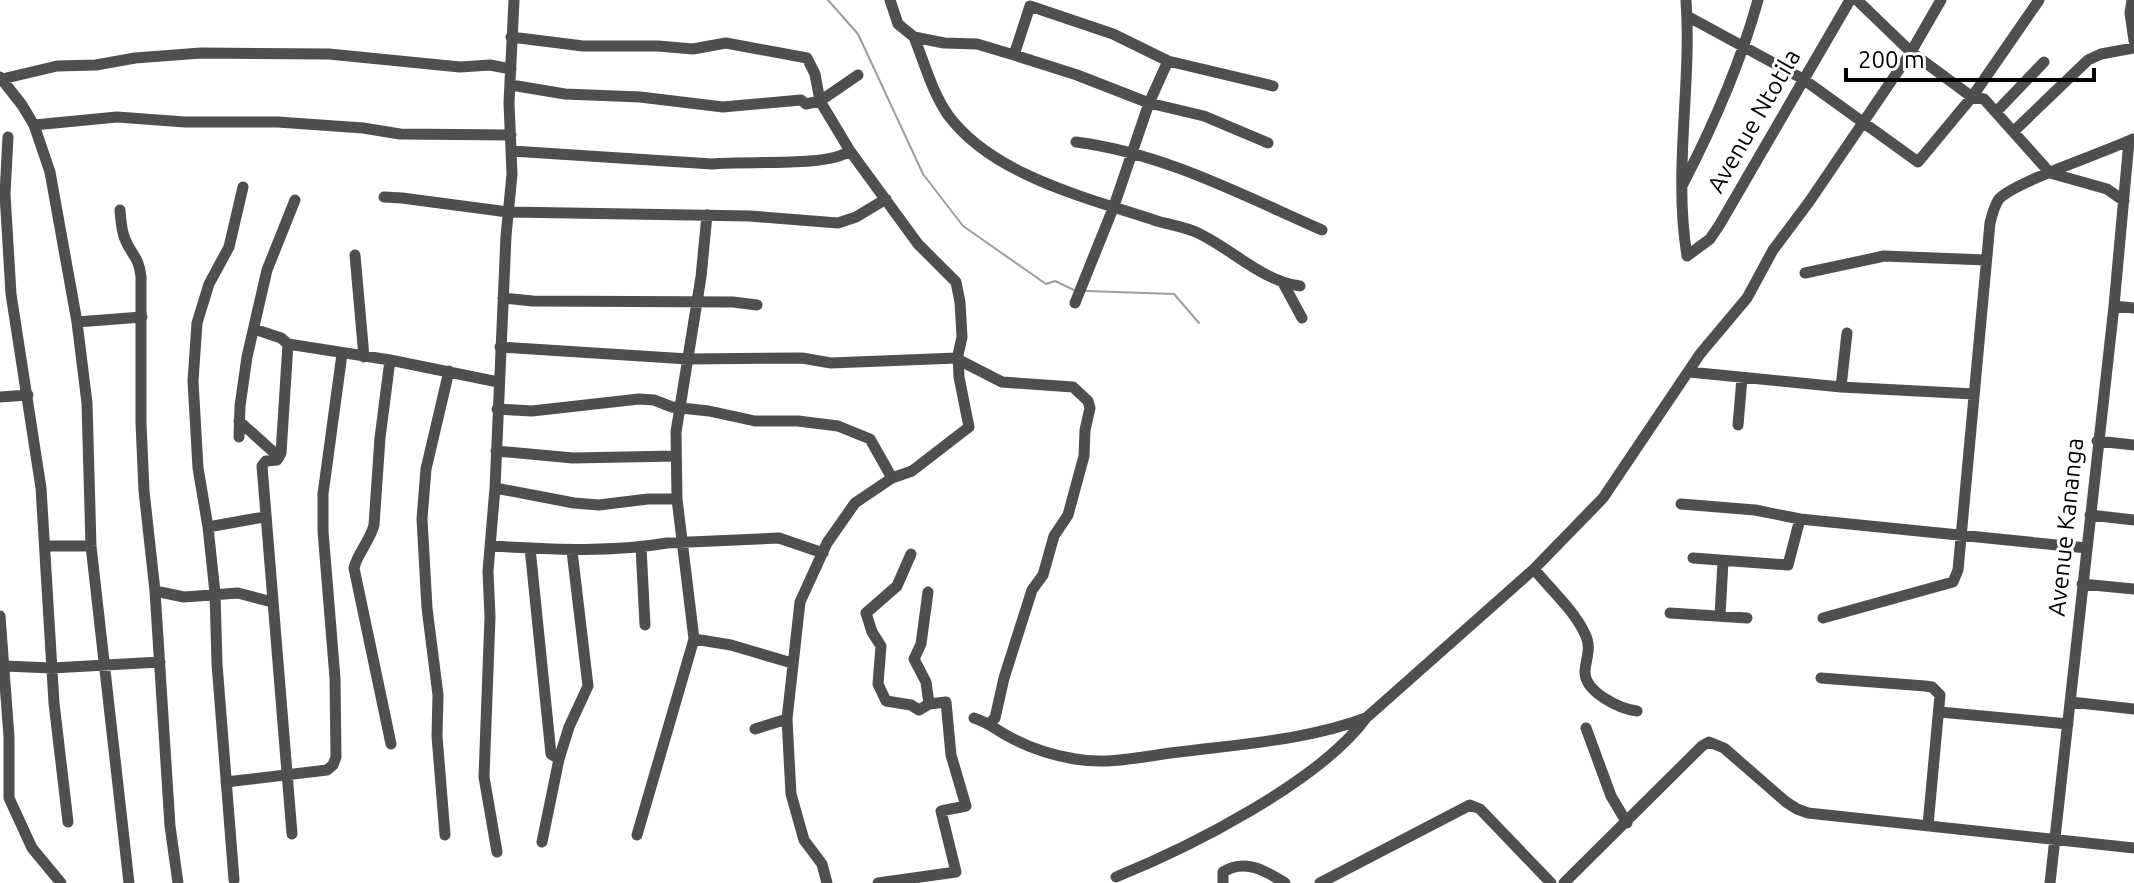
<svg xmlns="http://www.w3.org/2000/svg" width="2134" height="883" font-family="Ubuntu,sans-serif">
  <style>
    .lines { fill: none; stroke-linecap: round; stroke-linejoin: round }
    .stream { stroke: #9d9d9d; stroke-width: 2 }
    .minor { stroke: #4f4f4f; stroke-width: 11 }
    .labels { text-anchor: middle; stroke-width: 6; stroke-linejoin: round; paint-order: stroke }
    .street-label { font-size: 24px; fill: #000; stroke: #fff }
  </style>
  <rect width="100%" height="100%" fill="#fff"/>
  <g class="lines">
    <!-- stream -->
    <path class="stream" d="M828,0L858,34L923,174L963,226L1046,284L1055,281L1076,291
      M1086,291L1174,294L1199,323"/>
    <!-- minor -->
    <path class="minor" d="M890,0L898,24L914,37L944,43L977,44L1014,55L1077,75L1149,103L1204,116L1268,143
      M1686,0C1692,85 1673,171 1687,256L1710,239L1720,224L1850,0
      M1857,0L1911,52L1972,97L1984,99L2050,173L2107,189L2124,201
      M2132,0L2130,13L2134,41
      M1687,16L1803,79L1918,162L1972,97L2039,0
      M511,37L583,46H658L693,49L726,43L807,58L815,74L820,101L850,151L918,244L956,282L960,302L962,337L958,355L959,377L969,427L912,471L892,478L855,503L827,543L800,602L787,719L791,794L804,840L822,864L827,883
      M914,37C924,62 932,92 948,115C993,176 1088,198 1157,221C1171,225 1185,227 1198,233C1232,249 1262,281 1300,286
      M1014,55L1030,6L1113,34L1168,61L1273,86
      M0,77L22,105L34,125L50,172L77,322L87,403L91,546L129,883
      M2,79L57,66L96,65L135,58L201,53L329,54L460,67L490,65L511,69
      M511,85L565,94L640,97L723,107L801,100L806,104L820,101L858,75
      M1996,112L2044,62
      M34,125L117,117L185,122H278L363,128L400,134L511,135
      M2014,131L2088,60L2101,54L2134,48
      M8,137L5,194L11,294L41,488L54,703L68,822
      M1076,142C1163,153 1242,195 1322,230
      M512,151L712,164C747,160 825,168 850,151
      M1683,184C1714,124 1740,65 1758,0
      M384,197L402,198L508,212L750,216L838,223L856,217L886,199
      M120,210C121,220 121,230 125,239C131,255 139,256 141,277V423L144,491L155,591L170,826L178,883
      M355,255L364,357
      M1805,273L1884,256L1986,260
      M1283,283L1302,318
      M503,298L533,301L733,302L757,305
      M1075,303L1114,206L1149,103L1168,61
      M2114,306L2134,308
      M77,322L142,317
      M254,329L281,338L288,344L390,360L498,382
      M288,344L281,453L277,460L266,461L262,466L292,834
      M500,347L688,359L802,358L831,363L957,358
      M390,360L380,438L374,525C370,541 358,552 354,568L391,744
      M959,360L1002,382L1073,387L1088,401L1090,408L1085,430L1084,456L1068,515L1054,536L1043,575L1032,590L1004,678L995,718L990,723
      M1689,372L1841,387L1974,394
      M1841,387L1847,333
      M0,397L28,395
      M497,409L532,411L639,399L654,400L672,407L709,411L755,421H798L838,426L870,439L892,478
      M239,421L279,457
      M1738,425L1742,378
      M239,437L240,406L247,357L267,270L295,200
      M2097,441L2134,445
      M496,451L573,458L676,456
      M495,488L574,503L599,505L648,499H677
      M1681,504L1755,510L1800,519L2087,548
      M2090,515L2134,520
      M208,527L264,517
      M46,546H91
      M491,546C549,549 609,553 667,543L779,538L823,553
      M641,547L645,625
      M530,548L551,754L559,759
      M911,554L897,586L866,613L872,632L881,646L878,684L886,701L911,705L919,710L929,704
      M1693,558L1788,565L1800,519
      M1534,569C1550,589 1574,610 1585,634C1592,648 1586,657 1585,671C1584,692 1620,709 1637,711
      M2082,584L2134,589
      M155,591L184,597L238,593L272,602
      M1670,613L1747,618
      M0,616L9,737V798L32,848L61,883
      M1720,616L1723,561
      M1823,618L1953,582L1958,570L1990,223C1992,215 1994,206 1999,199C2016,181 2106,152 2133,139
      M694,639L731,645L792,663
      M4,666L52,668L160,662
      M1821,678L1925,686L1932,687L1940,695L1928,825
      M2071,702L2134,709
      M1940,712L2068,724
      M974,718C987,722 994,728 1006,735C1027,747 1052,755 1075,759C1109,765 1145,756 1179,752C1241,744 1307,740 1366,718
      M1586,728L1611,796L1627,823
      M755,729L787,719
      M226,782L327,770L333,765L336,757L335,678L323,531V494L342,354
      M445,835L437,736L438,695L427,608L422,519L426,469L449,371
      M637,835L694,639L677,499L676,432L701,277L707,215
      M542,842L559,759L569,727L588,686L572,551
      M497,852L484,777L490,617L488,571L495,488L506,236L512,174L509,103L514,0
      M1116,877C1190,847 1319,782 1366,718L1534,569L1603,498L1700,354L1747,298L1773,250L1809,202L1911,52L1941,0
      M234,880L217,664L215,593L208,527L198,468L193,381L197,323L209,284L229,247L243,187
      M878,883L956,872L941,811L966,806L951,755L946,702L929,704L926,682L914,659L921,644L928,592
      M1223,883V872C1245,858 1266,871 1285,883
      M1320,883L1470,805L1480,809L1551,883
      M1564,883L1702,746L1709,742L1724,748L1786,802L1797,809L1808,813L2134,848
      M2050,883L2114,306L2129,141"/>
  </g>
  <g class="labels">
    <!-- street labels -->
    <g class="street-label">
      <text transform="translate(1754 121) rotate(-60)" y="8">Avenue Ntotila</text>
      <text transform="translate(2066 527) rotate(-84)" y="8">Avenue Kananga</text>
    </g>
  </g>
  <!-- scale -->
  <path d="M1846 68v12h248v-12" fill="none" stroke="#000000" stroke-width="4"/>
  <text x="1858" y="68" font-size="24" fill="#000000" stroke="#ffffff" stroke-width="6" paint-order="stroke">200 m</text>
</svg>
